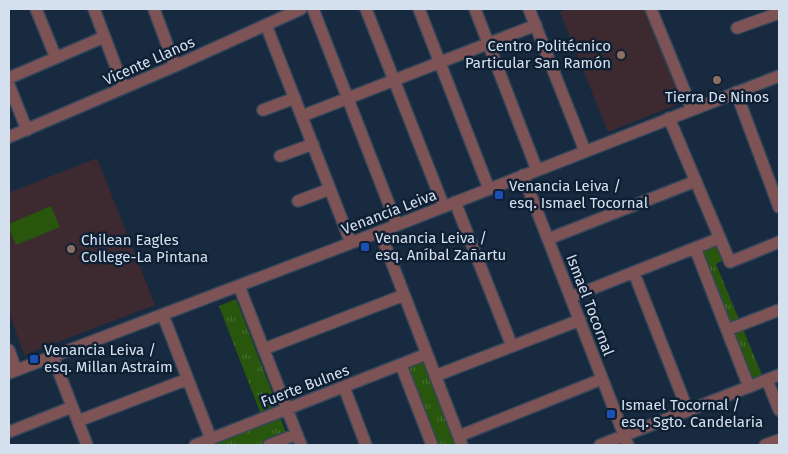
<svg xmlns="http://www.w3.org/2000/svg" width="788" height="454" font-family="'Fira Sans',sans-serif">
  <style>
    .education { fill: #3d2a31 }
    .grass { fill: url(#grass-tufts) }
    .garden { fill: #27560c }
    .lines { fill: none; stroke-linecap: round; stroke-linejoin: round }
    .minor-casing { stroke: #36475b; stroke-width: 14 }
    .minor { stroke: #7e5355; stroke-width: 11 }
    .education-dot { fill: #8d6e63; stroke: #0f2034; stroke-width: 2 }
    .transit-dot { fill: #1a4fb4; stroke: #0f2034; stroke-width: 2 }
    .labels { text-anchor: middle; stroke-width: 5; stroke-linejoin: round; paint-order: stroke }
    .poi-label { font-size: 15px; fill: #d5e0ee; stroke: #0f2034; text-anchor: start }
    .street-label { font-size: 15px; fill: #d5e0ee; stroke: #0f2034 }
  </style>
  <defs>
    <pattern id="grass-tufts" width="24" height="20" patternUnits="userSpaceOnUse" patternTransform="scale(1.25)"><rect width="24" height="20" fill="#27560c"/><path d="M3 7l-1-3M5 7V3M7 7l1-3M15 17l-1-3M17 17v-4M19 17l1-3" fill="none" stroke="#456e30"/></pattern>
  </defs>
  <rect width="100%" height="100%" fill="#182a3f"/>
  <!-- education -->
  <path class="education" d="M568,9H647L683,98L681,103L608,132L560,12Z
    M97,158L155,305L24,355L9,312V190L11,192Z"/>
  <!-- grass -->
  <path class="grass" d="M717,245L724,260L716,264L762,375L752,379L699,252Z
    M236,299L277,405L260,412L219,306Z
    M424,361L457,445H435L405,368Z
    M280,417L287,435L260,445H212L211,444Z"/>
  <!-- garden -->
  <path class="garden" d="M51,206L60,227L16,245L9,228V224Z"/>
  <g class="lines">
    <!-- minor casing -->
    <g class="minor-casing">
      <path id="minor" d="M36,9L56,58
        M94,9L124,88
        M154,9L175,66
        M313,9L397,225
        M366,9L444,207
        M419,9L489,189
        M475,9L537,170
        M529,9L585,151
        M651,9L692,109
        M266,25L351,243
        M737,28L779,13
        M9,78L104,37
        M9,85L27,130
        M736,92L779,207
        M263,110L295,98
        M302,116L536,25
        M669,118L730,262L779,242
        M9,137L175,66L301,9
        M280,156L313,144
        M523,175L628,445
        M298,201L330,189
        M455,202L512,346
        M380,232L462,445
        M548,239L696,181
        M695,248L749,387
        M634,273L688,411
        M239,286L301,445
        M571,297L720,238
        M163,315L211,439
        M727,330L779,310
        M264,349L404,295
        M9,350L16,370
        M53,357L87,445
        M401,365L432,445
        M9,373L351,243L779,76
        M435,376L580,320
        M767,380L779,410
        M344,387L366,445
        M78,421L188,379
        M9,432L72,407
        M459,436L602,379
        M195,445L427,354
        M269,445L297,434
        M600,445L779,375
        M765,445L779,440"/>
    </g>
    <!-- minor -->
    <use href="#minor" class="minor"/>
  </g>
  <!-- markers -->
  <g class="education-dot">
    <circle cx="621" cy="55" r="5"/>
    <circle cx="717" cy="80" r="5"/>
    <circle cx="71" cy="249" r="5"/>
  </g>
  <g class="transit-dot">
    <rect x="494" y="190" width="10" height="10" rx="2.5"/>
    <rect x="360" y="242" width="10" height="10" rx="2.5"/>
    <rect x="29" y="354" width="10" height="10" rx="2.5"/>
    <rect x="606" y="409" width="10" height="10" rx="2.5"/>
  </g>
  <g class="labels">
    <!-- poi labels -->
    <g class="poi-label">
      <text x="611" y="51" text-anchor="end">Centro Politécnico<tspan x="611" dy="17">Particular San Ramón</tspan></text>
      <text x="717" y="102" text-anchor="middle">Tierra De Ninos</text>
      <text x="509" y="191">Venancia Leiva /<tspan x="509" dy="17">esq. Ismael Tocornal</tspan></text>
      <text x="375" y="243">Venancia Leiva /<tspan x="375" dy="17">esq. Aníbal Zañartu</tspan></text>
      <text x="81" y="245">Chilean Eagles<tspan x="81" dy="17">College-La Pintana</tspan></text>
      <text x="44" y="355">Venancia Leiva /<tspan x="44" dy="17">esq. Millan Astraim</tspan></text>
      <text x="621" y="410">Ismael Tocornal /<tspan x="621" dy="17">esq. Sgto. Candelaria</tspan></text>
    </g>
    <!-- street labels -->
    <g class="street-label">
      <text transform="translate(149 61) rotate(-24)" y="5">Vicente Llanos</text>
      <text transform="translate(389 212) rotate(-21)" y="5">Venancia Leiva</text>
      <text transform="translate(590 305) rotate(69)" y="5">Ismael Tocornal</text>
      <text transform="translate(305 386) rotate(-21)" y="5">Fuerte Bulnes</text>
    </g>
  </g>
  <!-- border -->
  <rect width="788" height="454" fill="none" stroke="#d5e0ee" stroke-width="20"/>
</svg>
